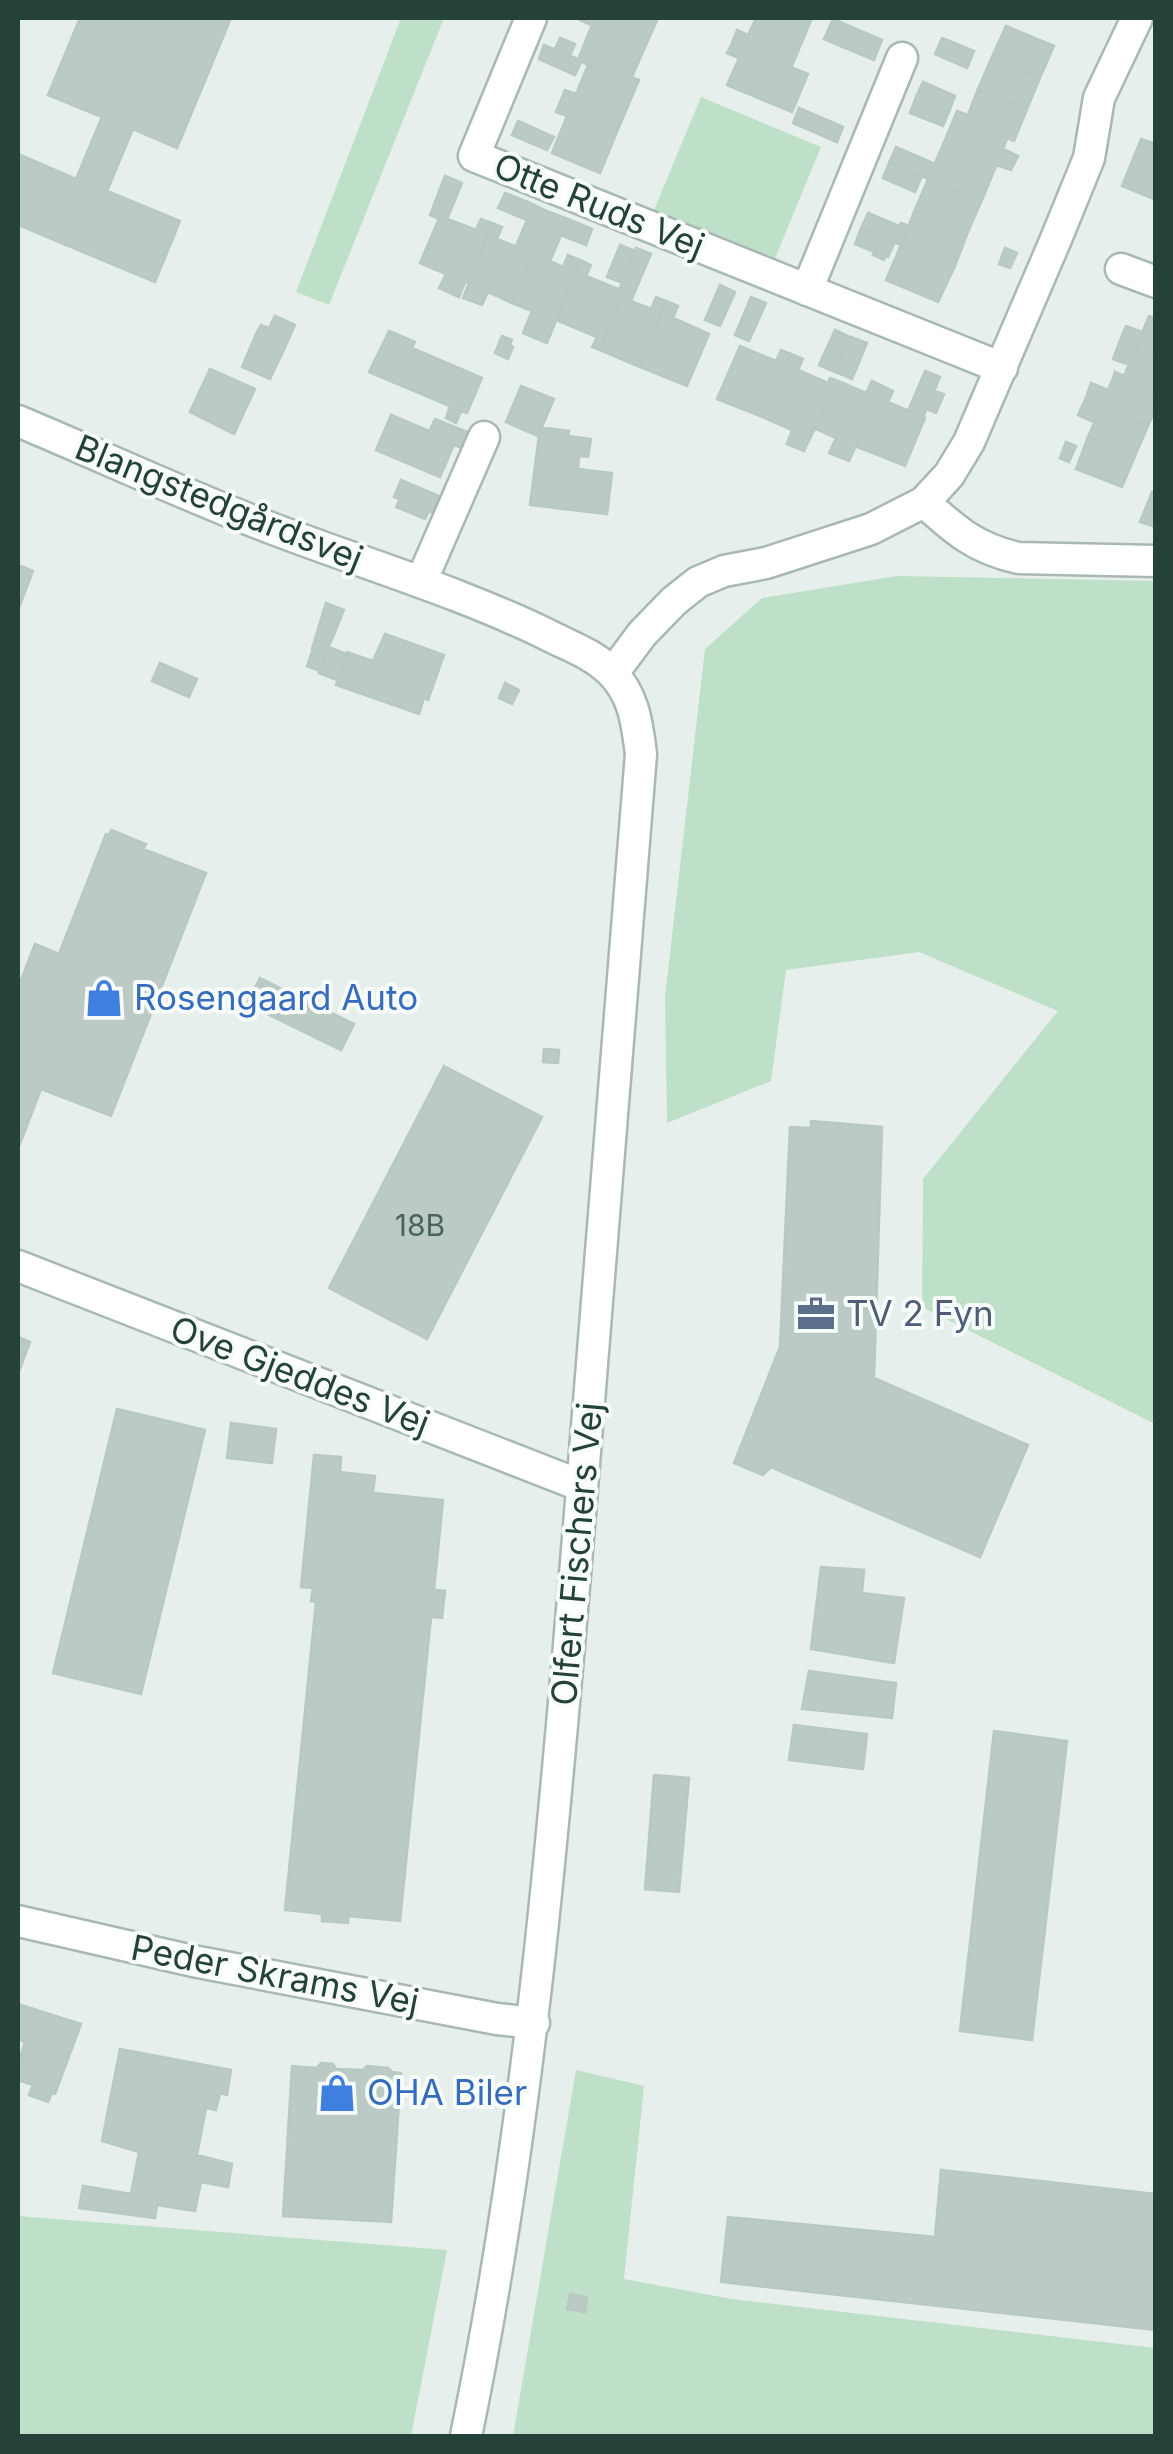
<svg xmlns="http://www.w3.org/2000/svg" width="1173" height="2454" font-family="Inter,sans-serif">
  <style>
    .green { fill: #bfe0c8 }
    .building { fill: #bbcac4; stroke: #b8c9c2; stroke-width: 2.5 }
    .lines { fill: none; stroke-linecap: round; stroke-linejoin: round }
    .minor-casing { stroke: #a8b8b2; stroke-width: 35 }
    .minor { stroke: #fff; stroke-width: 30 }
    .labels { text-anchor: middle; stroke-width: 8; stroke-linejoin: round; paint-order: stroke }
    .number-label { font-size: 30px; fill: #4a645c }
    .street-label { font-size: 35px; fill: #24423a; stroke: #f7fbf9 }
    .shop-label { font-size: 35px; fill: #366cbe; stroke: #f7fbf9; text-anchor: start }
    .service-label { font-size: 35px; fill: #4e5e75; stroke: #f7fbf9; text-anchor: start }
  </style>
  <rect width="100%" height="100%" fill="#e6efeb"/>
  <!-- green -->
  <path class="green" d="M401,18H444L329,305L296,292Z
    M701,97L821,147L774,261L654,210Z
    M897,576L1155,581V1424L922,1307L923,1179L1058,1011L919,952L786,970L771,1081L667,1123L665,997L705,649L762,598Z
    M576,2070L644,2086L624,2279L732,2299L1155,2348V2436H513Z
    M18,2216L447,2250L411,2436H18Z"/>
  <!-- building -->
  <path class="building" d="M80,18H231L177,148L133,129L107,191L180,221L155,282L18,225V154L76,179L102,117L48,95Z
    M581,18H607L650,36L632,77L612,69L609,75L578,60L592,25L580,20Z
    M607,18H658L650,36Z
    M756,18H776L807,30L791,68L732,43L737,30L748,35Z
    M776,18H812L807,30Z
    M833,19L882,40L874,60L824,39Z
    M1006,26L1054,46L1040,78L991,59Z
    M560,38L575,44L570,56L555,49Z
    M942,38L974,51L967,68L935,54Z
    M732,43L808,74L792,112L727,85L739,58L727,53Z
    M544,45L578,59L581,62L575,75L539,59Z
    M991,59L1040,78L1027,109L978,89Z
    M588,65L609,75L612,69L639,80L619,127L560,102L565,90L576,94Z
    M923,82L955,96L949,112L916,97Z
    M978,89L1027,109L1014,141L986,130L989,123L968,115Z
    M916,97L949,112L943,126L910,113Z
    M560,102L619,127L600,173L552,153L567,116L556,112Z
    M799,108L843,127L837,142L793,123Z
    M957,111L989,123L986,130L1007,139L1003,149L1018,156L1011,170L942,147Z
    M518,121L554,137L547,150L512,135Z
    M1141,139L1156,144V200L1122,186Z
    M896,147L935,164L928,179L889,163Z
    M942,147L997,164L982,200L928,179Z
    M889,163L922,176L915,192L883,178Z
    M445,176L462,183L447,219L440,216L439,219L430,215Z
    M928,179L982,200L968,232L914,212Z
    M505,193L528,202L522,218L498,208Z
    M528,202L549,212L532,253L516,246L527,220L522,218Z
    M549,212L568,219L550,261L532,253Z
    M914,212L968,232L955,266L901,245Z
    M868,213L899,226L901,223L909,226L901,245L861,228Z
    M440,216L476,230L481,219L492,223L469,284L465,282L459,297L439,288L446,274L420,263Z
    M568,219L592,229L586,245L561,235Z
    M492,223L502,227L497,239L532,253L512,303L488,292L482,305L463,298Z
    M861,228L895,242L888,257L885,256L884,260L873,255L875,252L855,244Z
    M620,245L633,250L620,282L607,277Z
    M901,245L955,266L938,302L886,280Z
    M636,248L651,254L631,301L621,297L623,291L619,290Z
    M1005,248L1017,253L1010,268L999,264Z
    M532,253L563,267L568,255L580,260L547,343L523,333L532,311L512,303Z
    M580,260L591,265L586,276L623,291L600,350L592,347L597,337L556,320Z
    M720,285L735,292L720,326L705,320Z
    M621,297L651,309L656,297L666,301L640,367L600,350Z
    M751,297L766,303L749,341L735,335Z
    M666,301L678,306L673,318L709,334L687,386L640,367Z
    M275,316L295,325L286,345L257,332L261,325L269,328Z
    M1149,316L1156,319V358L1135,350Z
    M1126,326L1142,332L1135,350L1119,343Z
    M835,330L850,337L835,372L819,365Z
    M389,331L415,342L412,348L482,378L467,413L461,411L456,423L446,418L450,406L369,372Z
    M257,332L286,345L270,379L242,367Z
    M502,336L512,340L510,345L513,347L508,359L495,353Z
    M851,337L867,343L852,379L836,372Z
    M1119,343L1135,350L1129,365L1113,359Z
    M740,346L776,361L781,350L791,354L765,418L717,399Z
    M1135,350L1156,358V395L1113,378L1115,372L1124,376Z
    M791,354L803,359L798,370L828,383L830,378L838,381L804,451L787,444L792,430L765,418Z
    M210,369L255,389L234,434L190,412Z
    M925,371L940,377L923,417L908,411Z
    M1113,378L1156,395V408L1148,426L1101,407Z
    M838,381L866,393L872,381L883,386L849,461L829,453L836,438L816,429Z
    M1091,383L1108,390L1101,407L1085,400Z
    M521,386L554,399L538,436L506,422Z
    M883,386L893,391L888,402L925,418L905,466L855,446Z
    M934,391L944,394L936,413L926,409Z
    M1085,400L1101,407L1094,422L1078,415Z
    M1101,407L1148,426L1135,456L1088,437Z
    M391,415L455,442L440,477L376,450Z
    M435,419L467,432L461,448L429,432Z
    M540,427L569,431L568,436L591,439L588,457L579,456L578,469L612,473L607,514L530,505Z
    M1088,437L1135,456L1122,487L1076,469Z
    M1066,442L1076,446L1069,462L1060,458Z
    M401,480L441,497L433,513L429,511L425,519L396,507L400,499L394,497Z
    M1152,492L1156,493V527L1140,522Z
    M18,565L33,571L18,610Z
    M326,603L344,610L326,654L312,649Z
    M385,634L444,655L428,700L424,698L419,714L336,685L347,652L373,661Z
    M329,647L346,654L337,680L319,673Z
    M313,649L326,654L320,671L307,666Z
    M160,663L197,679L189,697L152,681Z
    M505,683L519,690L512,704L499,698Z
    M111,830L146,844L143,849L206,873L111,1116L41,1089L18,1149V988L35,944L59,954L106,834L109,835Z
    M260,978L354,1024L341,1050L247,1004Z
    M544,1049L559,1050L558,1063L543,1062Z
    M444,1066L542,1117L427,1339L329,1288Z
    M811,1121L882,1127L874,1378L1028,1445L980,1557L771,1467L763,1475L734,1463L780,1347L790,1127L811,1128Z
    M18,1337L30,1342L18,1374Z
    M117,1409L205,1430L141,1694L53,1673Z
    M231,1423L276,1429L272,1463L227,1458Z
    M314,1455L341,1457L340,1472L375,1476L373,1493L443,1500L434,1590L445,1591L442,1618L431,1617L400,1921L348,1916V1923L322,1921V1914L285,1910L316,1602L311,1601L313,1588L301,1587Z
    M821,1567L864,1570L862,1593L904,1598L894,1663L811,1649Z
    M809,1671L896,1683L892,1718L802,1709Z
    M794,1725L867,1734L863,1769L789,1760Z
    M994,1731L1067,1741L1032,2040L960,2031Z
    M654,1775L689,1778L679,1892L645,1889Z
    M18,2004L81,2024L55,2094L52,2093L48,2102L29,2095L33,2085L18,2080V2064L25,2042L18,2039Z
    M120,2049L231,2070L227,2095L220,2093L216,2110L206,2108L197,2155L232,2164L228,2187L201,2182L195,2211L157,2205L155,2218L79,2208L83,2186L131,2194L139,2152L102,2141Z
    M321,2063L333,2064L336,2069L363,2070L367,2066L388,2068L392,2072L401,2073L391,2222L283,2216L292,2066L317,2068Z
    M941,2170L1156,2194V2330L721,2282L728,2217L935,2237Z
    M570,2294L587,2297L585,2312L567,2309Z"/>
  <g class="lines">
    <!-- minor casing -->
    <g class="minor-casing">
      <path id="minor" d="M531,18L474,156L1002,368
        M1121,269L1156,282
        M807,290L902,58
        M18,421C104,457 189,497 276,530C368,565 463,593 552,637C572,647 594,655 610,671C634,694 637,723 641,754C620,1011 600,1269 579,1526C554,1831 528,2136 466,2436
        M924,502C956,531 975,548 1018,558L1156,561
        M421,582L484,437
        M613,673L642,634L674,601L698,582L724,571L766,563L871,529L924,502L949,475L969,442L1056,239L1089,158L1099,98L1137,18
        M18,1266L582,1486
        M18,1921L193,1961L497,2019L534,2023"/>
    </g>
    <!-- minor -->
    <use href="#minor" class="minor"/>
  </g>
  <!-- icons -->
  <defs>
    <g id="shop-bare" transform="scale(3)"><path d="M-5-2.5h2.3a2.7 3.5 0 0 1 5.4 0H5L5.5 6h-11ZM-1.5-2.5h3a1.5 2.3 0 0 0-3 0Z" fill="#3f7fe0" stroke="#f7fbf9" stroke-width="2.5" paint-order="stroke"/></g>
    <g id="office-bare" transform="scale(3)"><path d="M-6-3h4V-5.5h4V-3h4V5H-6ZM-1-4.5V-3h2v-1.5ZM-6 0V1H6V0Z" fill="#5c6f8a" stroke="#f7fbf9" stroke-width="2.5" paint-order="stroke"/></g>
  </defs>
  <g fill-rule="evenodd">
    <use href="#shop-bare" x="104" y="998"/>
    <use href="#office-bare" x="816" y="1314"/>
    <use href="#shop-bare" x="337" y="2093"/>
  </g>
  <g class="labels">
    <!-- number labels -->
    <g class="number-label">
      <text x="420" y="1236">18B</text>
    </g>
    <!-- street labels -->
    <g class="street-label">
      <text transform="translate(599 206) rotate(22)" y="12">Otte Ruds Vej</text>
      <text transform="translate(219 503) rotate(22)" y="12">Blangstedgårdsvej</text>
      <text transform="translate(300 1376) rotate(21)" y="12">Ove Gjeddes Vej</text>
      <text transform="translate(577 1554) rotate(-85)" y="12">Olfert Fischers Vej</text>
      <text transform="translate(275 1975) rotate(11)" y="12">Peder Skrams Vej</text>
    </g>
    <!-- shop labels -->
    <g class="shop-label">
      <text x="134" y="1010">Rosengaard Auto</text>
      <text x="367" y="2105">OHA Biler</text>
    </g>
    <!-- service labels -->
    <g class="service-label">
      <text x="846" y="1326">TV 2 Fyn</text>
    </g>
  </g>
  <!-- border -->
  <rect width="1173" height="2454" fill="none" stroke="#24423a" stroke-width="40"/>
</svg>
